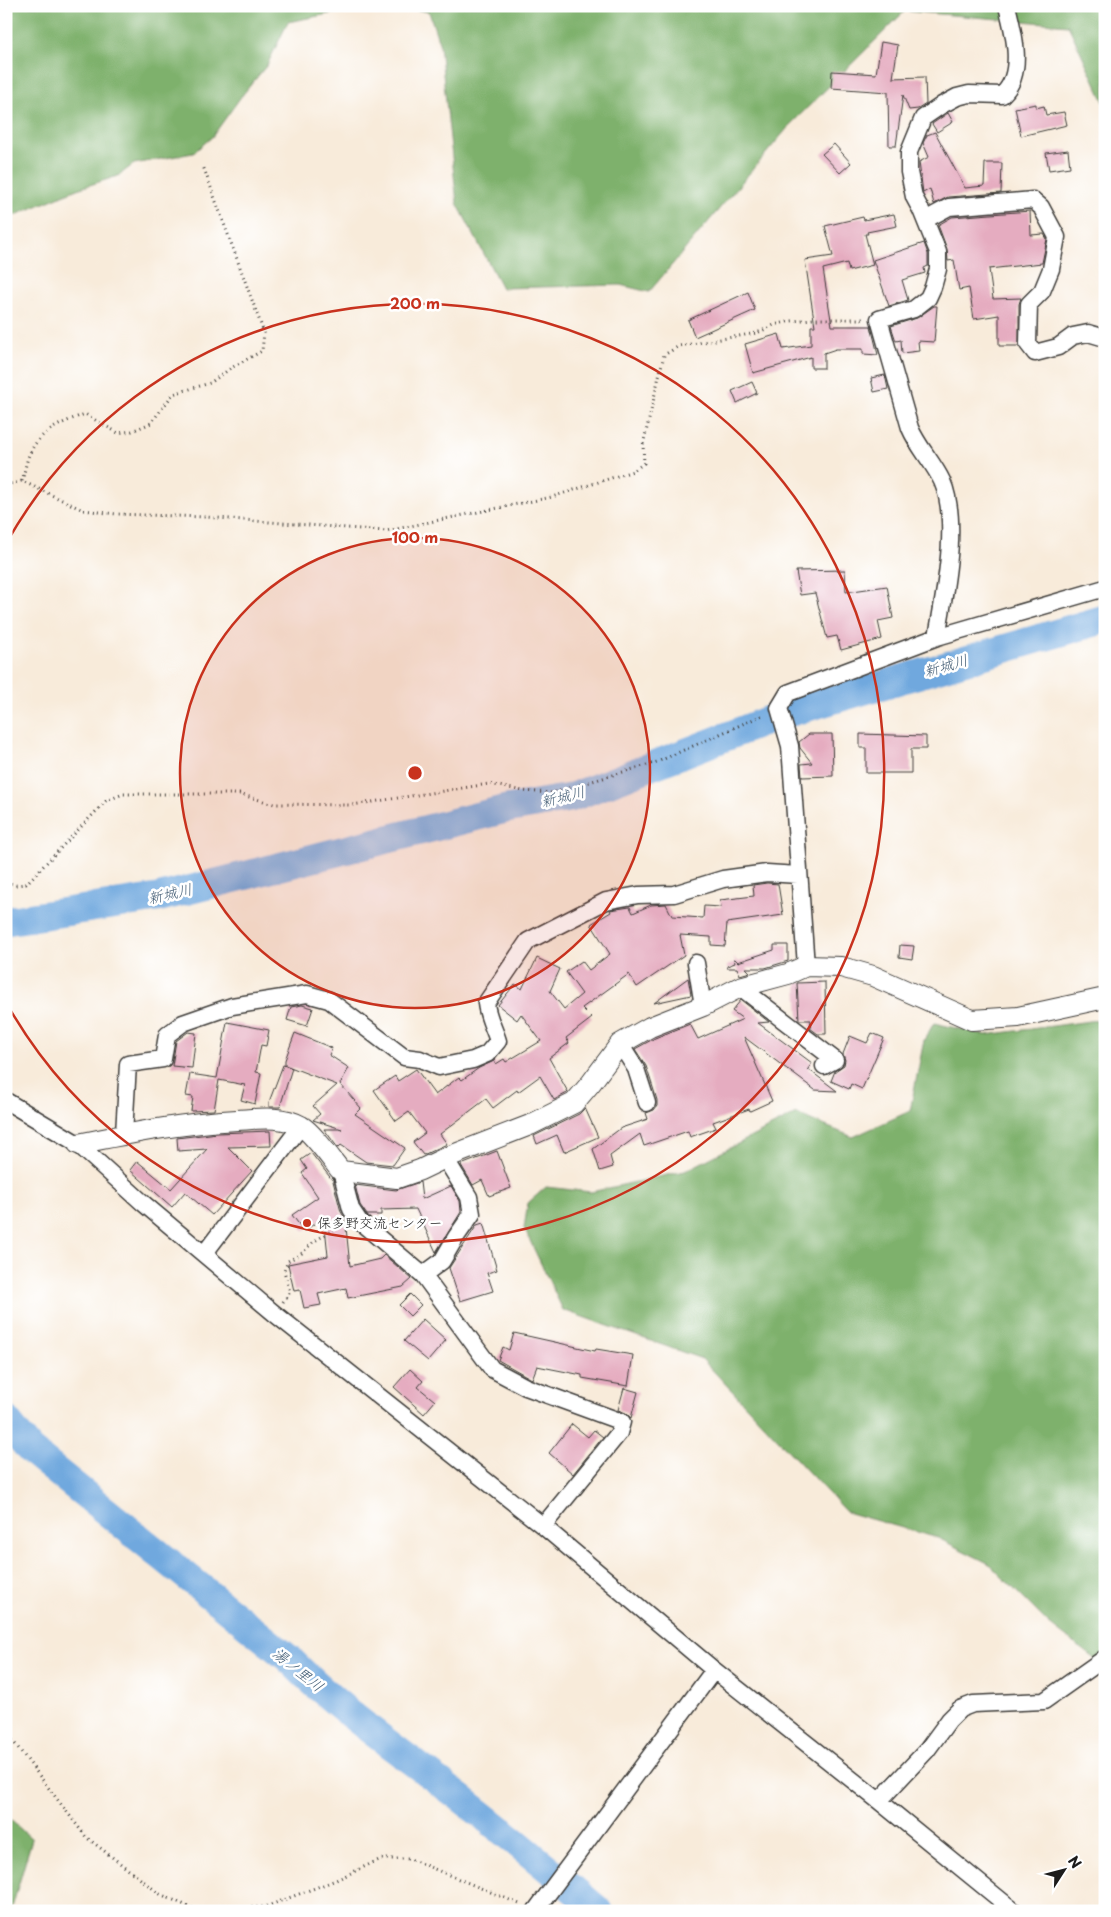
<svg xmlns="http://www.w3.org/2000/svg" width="1111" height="1917" font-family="'Playpen Sans','Klee One',sans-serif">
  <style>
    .forest { fill: #7eb16c; stroke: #4d6644 }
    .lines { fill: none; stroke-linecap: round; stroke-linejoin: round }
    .river { stroke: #6fa8de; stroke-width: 29 }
    .building { fill: #e5acc0 }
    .minor-casing { stroke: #3d3b38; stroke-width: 19 }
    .tertiary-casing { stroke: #3d3b38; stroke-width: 22 }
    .path { stroke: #3d3b38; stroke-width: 3; stroke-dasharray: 1 4; stroke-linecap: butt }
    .minor { stroke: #fff; stroke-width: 16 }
    .tertiary { stroke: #fff; stroke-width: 20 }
    .ring { fill: none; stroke: #c8321e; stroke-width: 2.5 }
    .poi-dot { fill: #c8321e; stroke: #fff; stroke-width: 2 }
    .labels { text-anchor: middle; stroke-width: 5; stroke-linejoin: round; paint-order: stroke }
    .poi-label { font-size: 14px; fill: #1c1c1c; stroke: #fff; text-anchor: start }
    .water-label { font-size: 15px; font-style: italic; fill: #415b73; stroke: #fff }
    .centre { fill: #c8321e; stroke: #fff; stroke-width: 2.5 }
    .ring-label { font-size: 15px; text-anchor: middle; font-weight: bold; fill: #c8321e; stroke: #fff; stroke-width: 5; stroke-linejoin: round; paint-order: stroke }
  </style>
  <rect width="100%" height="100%" fill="#fff"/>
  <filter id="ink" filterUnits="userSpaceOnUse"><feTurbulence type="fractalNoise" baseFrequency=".02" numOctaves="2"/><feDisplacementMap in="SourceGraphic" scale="10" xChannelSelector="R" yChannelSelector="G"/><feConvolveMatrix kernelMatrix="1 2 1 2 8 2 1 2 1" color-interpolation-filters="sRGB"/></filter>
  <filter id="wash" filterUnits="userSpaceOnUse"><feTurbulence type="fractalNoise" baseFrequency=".0096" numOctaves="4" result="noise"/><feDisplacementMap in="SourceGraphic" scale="20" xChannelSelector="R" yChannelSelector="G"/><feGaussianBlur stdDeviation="1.12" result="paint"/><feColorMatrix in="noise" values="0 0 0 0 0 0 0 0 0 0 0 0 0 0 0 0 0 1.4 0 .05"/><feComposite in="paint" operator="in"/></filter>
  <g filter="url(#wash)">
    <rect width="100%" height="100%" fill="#f8ebda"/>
    <!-- forest -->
    <path class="forest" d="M6,6H369L288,22L267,65L240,98L212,137L193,153L134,164L118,176L77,189L6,219Z
      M398,6H1105V104L1068,25L905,11L791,124L649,292L620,285L502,288L457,203L440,46L429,12Z
      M1105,1019V1667L1048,1623L988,1563L938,1538L846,1512L702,1359L563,1310L524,1228L528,1203L546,1187L591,1192L685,1171L796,1114L853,1137L910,1111L924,1040L934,1023L986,1035Z
      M6,1816L32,1839L11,1911H6Z"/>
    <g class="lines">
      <!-- river -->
      <path class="river" d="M6,921L157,898L506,809L570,798L784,714L1105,619
        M6,1420L30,1450L288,1658C339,1710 399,1751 457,1795C505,1832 552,1872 599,1911"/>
    </g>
    <g id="blocks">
      <!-- building -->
      <path class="building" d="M881,42L898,45L893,78L925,77L926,104L918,109L909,110L903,95L896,146H889L888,92L831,88L832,71L876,74Z
        M1036,104V108L1044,106L1046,115L1064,112L1067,125L1021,136L1015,108Z
        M948,113L953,122L937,132L932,124Z
        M935,132L965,188L984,186L985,163H1002L1001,193L948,197L934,204L930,189L923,193L919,162L929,157L923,143L927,135Z
        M834,144L851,163L840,173L822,154Z
        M1068,150L1070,167L1049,170L1046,153Z
        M1030,211L1031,235L1044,234L1047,239L1042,263L989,269L993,299L1021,298L1019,304V346H999V315L974,319L969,288L959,290L954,260L948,261L947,249L938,225L952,217Z
        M894,214L897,226L867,232L868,234H865L873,265L849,271L847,263L823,269L832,326H871L878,355L863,354V349H836L824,353V368H811V357L753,373L745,344L779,334L783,349L811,345V326H815L805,260L833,256L825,226L863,217L864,220Z
        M924,243L928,254V266L924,268L925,273L902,280L908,300L889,306L873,260Z
        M748,292L755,310L695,337L688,320Z
        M934,306H937L934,342L918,341L919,351L902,353L901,340L896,341L891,326L917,318Z
        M885,375L888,389L874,392L871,378Z
        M752,382L757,393L737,403L732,391Z
        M845,570L846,592L887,586L893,618L878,621L882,639L841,650L837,636L827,638L815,593L800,595L796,571Z
        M809,734H832L833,776L802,777L801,764L812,763L800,748L799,742Z
        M860,734L926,736V749H911V773H866V748H860Z
        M767,883L778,884L783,915L727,923L725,946L711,945V937L680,935L684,955L637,987L629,974L582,1008L592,1018L566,1038L569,1043L549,1058L568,1092L567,1093L554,1100L540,1076L518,1092L517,1090L493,1108L486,1099L440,1134L447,1144L423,1155L413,1142L425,1133L409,1112L396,1121L374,1090L395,1076L398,1081L416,1069L435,1095L459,1077L462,1080L479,1068L494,1061L496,1064L504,1059L506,1062L541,1041L521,1014L517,1020L498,1005L515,984L522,989L537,958L560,969L550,991L564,1009L582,994L566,972L582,961L589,970L610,954L591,924L611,912L610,910L630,907L633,913L651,905L666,904L672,916L703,918L704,906L721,907L720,900L754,896L753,885Z
        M774,945H788V961L765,968H746L750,972L740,975L737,968H727V966L735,963L734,958L738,962L774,950Z
        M900,945L914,946L912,959L899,957Z
        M688,978L691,995L654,1003Z
        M825,982L826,1034H818L810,1028L811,1020H799L797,983Z
        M741,1000L769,1022L758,1023L812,1063L808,1069L837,1091L815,1090L744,1037L772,1101L750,1111L749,1109L713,1122L716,1128L690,1137L688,1131L644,1146L640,1134L610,1156L613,1167L600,1171L593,1149L621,1128L648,1119L646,1113L654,1110L657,1106V1100L646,1066L635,1049L655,1038L690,1024L698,1039L743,1019L732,1011Z
        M302,1005L313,1008L307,1026L287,1020L291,1007Z
        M227,1022L269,1030L266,1046L261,1045L256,1072L261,1073L255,1104L241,1100L245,1085L219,1080L214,1110L191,1111L193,1097L186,1096L190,1074L217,1078Z
        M188,1032L196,1033L192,1068L172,1066L176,1041Z
        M295,1033L332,1048L329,1055L349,1068L340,1084L361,1108L355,1114L405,1148L393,1165L366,1162L341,1145L338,1148L324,1129H342L313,1120L320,1114L313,1106L337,1085L285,1065V1060Z
        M872,1033L884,1038L862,1089L851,1084L849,1089L831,1081L835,1071L844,1065L845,1060L843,1054L850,1036L867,1043Z
        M283,1065L292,1068L280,1107H269V1102Z
        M585,1108L598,1137L564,1152L557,1135L537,1144L534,1136L579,1114Z
        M270,1131L271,1146L228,1147L252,1171L212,1215L185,1192L172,1207L130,1170L137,1161L171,1189L207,1149L178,1151L177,1138L218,1133Z
        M497,1151L511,1188L489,1196L482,1180L473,1185L461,1165Z
        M311,1153L333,1181L341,1212L345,1218L350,1266L380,1259L384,1255L412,1279L403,1287L348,1298L346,1288L318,1294L321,1305L304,1308L300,1290L294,1291L288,1264L328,1256L324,1217L304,1231L292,1215L318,1197L302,1173L307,1169L301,1160Z
        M420,1182L422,1199L451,1186L460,1201L461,1212L436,1252L416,1209L381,1210V1215H367L360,1205L355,1185L396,1190Z
        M483,1223L497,1270L487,1273L493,1291L460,1301L449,1268L477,1225Z
        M410,1294L421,1305L410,1316L399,1305Z
        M423,1319L446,1340L428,1361L404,1341Z
        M514,1333L595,1351L596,1349L633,1355L628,1386L582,1378V1375L537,1366L532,1379L530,1378L498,1360L503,1347L509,1350Z
        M410,1369L423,1381L418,1387L435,1401L424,1414L394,1387Z
        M624,1388L638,1392L631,1418L626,1413L618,1410Z
        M572,1424L588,1437L594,1430L603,1437L573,1474L549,1453Z"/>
    </g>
  </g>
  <g filter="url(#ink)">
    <use href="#blocks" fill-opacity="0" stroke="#3d3b38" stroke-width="1"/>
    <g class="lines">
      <!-- minor casing -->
      <g class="minor-casing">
        <path id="minor" d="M925,220L949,207L1033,200L1041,207L1057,237L1051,269L1042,291L1029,304L1028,344L1035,353L1058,347L1073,336L1088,333L1105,338
          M937,637C944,594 960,522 942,481C933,462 918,447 910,428L879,319L914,309L928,298L933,287L938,269V252L921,210L914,197L909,172V152L923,118L942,105L957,97L969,94L1002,95C1025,74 1014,33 1007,6
          M696,963L703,1006
          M806,966L790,746L779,708L788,693L937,637L1105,588
          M740,987L835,1060L824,1066
          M620,1044L636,1069L647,1103
          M6,1101L78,1144L143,1203L275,1314L543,1526L714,1670L879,1801L1014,1911
          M124,1134L128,1064L163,1059L167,1035L183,1023L232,1006L307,994L329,1000L404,1057L420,1059L439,1067L473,1060L487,1054L498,1041C494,1028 487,1016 486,1003L528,941L606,901L638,895L674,894L723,879L767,873L798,875
          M341,1171L351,1209L359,1221L423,1275L492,1369L526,1387L622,1422L619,1433L543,1526
          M204,1254L301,1126
          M423,1275L442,1261L456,1237L472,1214L469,1197L445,1158
          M879,1801L927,1750L949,1720L960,1709L973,1704L1044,1701L1105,1658
          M536,1910L714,1670"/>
      </g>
      <!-- tertiary casing -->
      <g class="tertiary-casing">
        <path id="tertiary" d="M78,1144C131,1133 183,1123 237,1120C256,1119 282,1115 301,1126C312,1132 332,1160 341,1171L397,1178L420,1170L445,1158L530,1125L574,1103L591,1083L620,1044L650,1027L703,1006L740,987L788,974L806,966L841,967L873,976L972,1020L1018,1017L1105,998"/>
      </g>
      <!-- path -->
      <path class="path" d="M22,481C25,471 26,460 31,451C41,430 64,422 85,414L118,433L132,431L151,423L173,394L210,383L231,368L262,351L264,333L203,166
        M6,485L22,481L83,510L116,514L205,517L386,531L552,497L633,471L644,463L643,445L664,355L679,346L757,333L774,325L791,321L813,319H864
        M6,882L16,885L26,884L106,801L123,794H239L274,804L352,805L489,784L523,791L552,793L657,762L765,714
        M283,1302L290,1292L284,1271L288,1261L302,1253L313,1242L343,1224
        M6,1732L86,1837L160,1894L194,1909L265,1907L336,1880L381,1859H410L522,1905"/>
      <!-- minor -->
      <use href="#minor" class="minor"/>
      <!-- tertiary -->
      <use href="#tertiary" class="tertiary"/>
    </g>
  </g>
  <!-- distance rings -->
  <circle cx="415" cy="773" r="235" fill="#c8321e" fill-opacity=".12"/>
  <g class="ring">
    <circle cx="415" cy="773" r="235"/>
    <path d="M7 542A469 469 0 1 1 7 1004"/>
  </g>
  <!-- markers -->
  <circle class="poi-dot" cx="307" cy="1223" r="5"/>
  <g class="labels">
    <!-- poi labels -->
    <g class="poi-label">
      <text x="317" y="1228">保多野交流センター</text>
    </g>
    <!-- water labels -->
    <g class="water-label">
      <text transform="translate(946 666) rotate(-16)" y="5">新城川</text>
      <text transform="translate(563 797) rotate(-14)" y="5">新城川</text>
      <text transform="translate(170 894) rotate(-13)" y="5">新城川</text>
      <text transform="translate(298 1670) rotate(39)" y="5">湯ノ里川</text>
    </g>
  </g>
  <circle cx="415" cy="773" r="8" class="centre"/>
  <g class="ring-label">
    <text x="415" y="309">200 m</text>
    <text x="415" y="543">100 m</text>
  </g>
  <!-- margin -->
  <rect width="1111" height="1917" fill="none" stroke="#fff" stroke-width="25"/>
  <!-- north arrow -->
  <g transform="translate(1064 1870) rotate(54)" stroke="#ffffff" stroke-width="4" paint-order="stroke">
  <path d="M0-4L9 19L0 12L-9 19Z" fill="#1c1c1c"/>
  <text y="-8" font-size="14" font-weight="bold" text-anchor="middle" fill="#1c1c1c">N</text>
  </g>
</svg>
